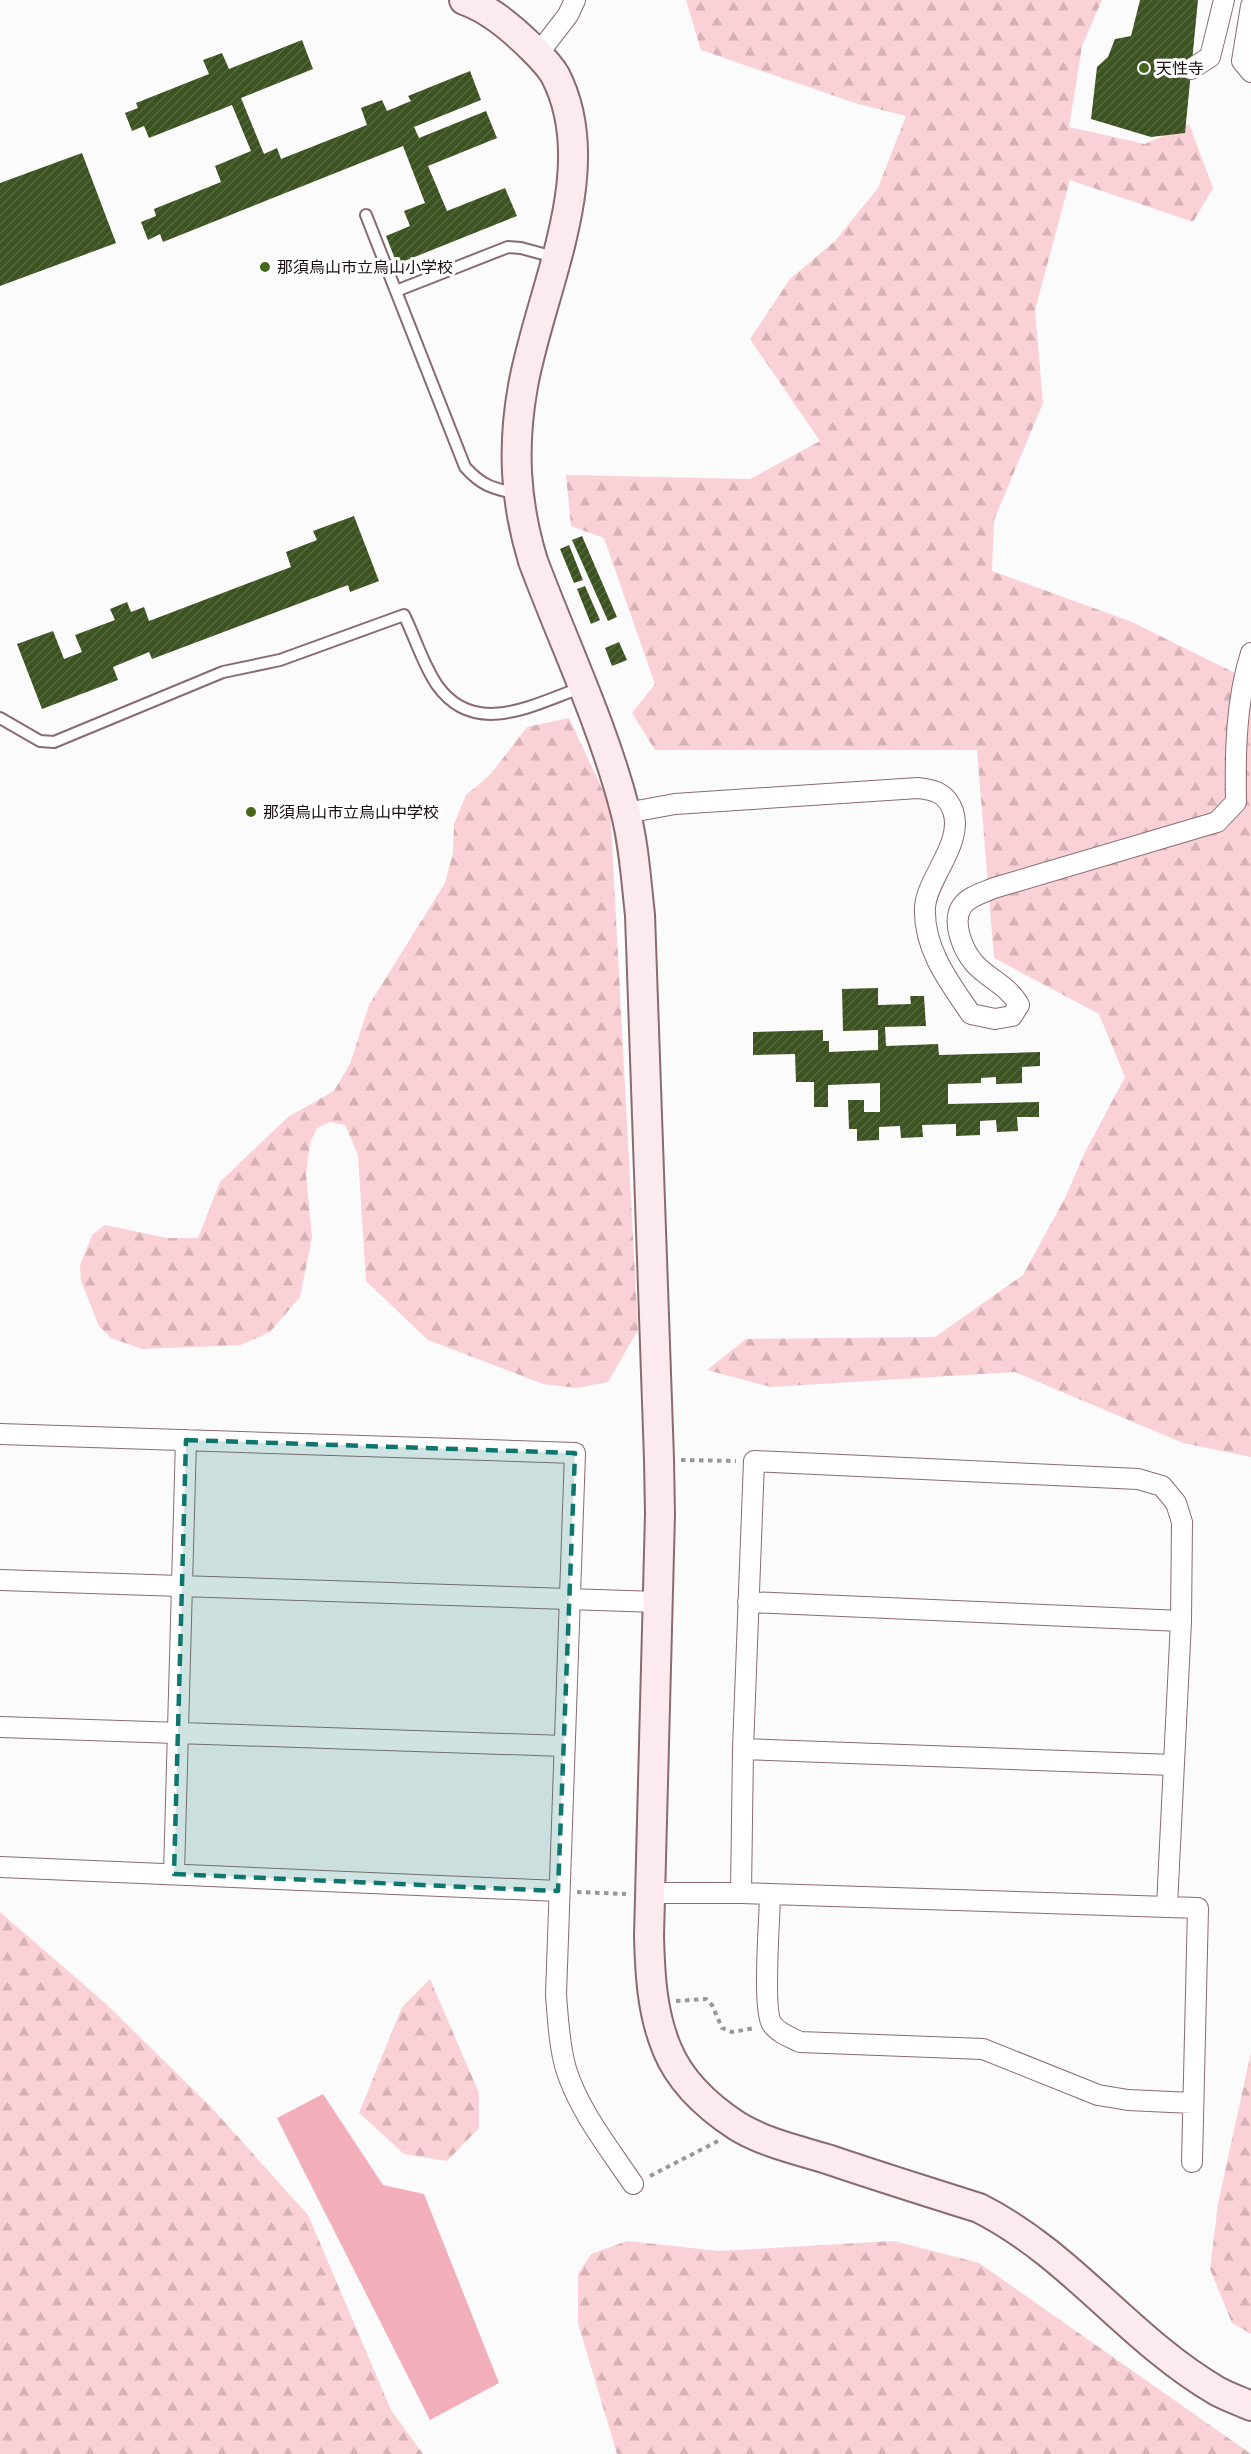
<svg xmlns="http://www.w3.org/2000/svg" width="1251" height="2454" font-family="'Exo 2','Noto Sans JP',sans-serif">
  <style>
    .forest { fill: url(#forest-firs) }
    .water { fill: #f2afbb }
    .building { fill: url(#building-hatch) }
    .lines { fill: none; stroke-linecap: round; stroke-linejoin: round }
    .lane-casing { stroke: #8a6b70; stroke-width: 14 }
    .street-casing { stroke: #8a6b70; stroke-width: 22 }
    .secondary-casing { stroke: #8a6b70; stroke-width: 32 }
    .path { stroke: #9b9697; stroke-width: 4; stroke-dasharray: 4.5 4.5; stroke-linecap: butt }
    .lane { stroke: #fff; stroke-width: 10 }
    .street { stroke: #fff; stroke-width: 20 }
    .secondary { stroke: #fcebee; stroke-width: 28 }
    .marked { fill: #0f766e; fill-opacity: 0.2; stroke: #0f766e; stroke-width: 4.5; stroke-dasharray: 12 8; stroke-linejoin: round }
    .poi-dot { fill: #47671c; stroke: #fff; stroke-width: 2 }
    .labels { text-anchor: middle; stroke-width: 6; stroke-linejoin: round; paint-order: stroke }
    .poi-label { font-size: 16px; fill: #190d0f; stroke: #fff; text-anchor: start }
  </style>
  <defs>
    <pattern id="forest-firs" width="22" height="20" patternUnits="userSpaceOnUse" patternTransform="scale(1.5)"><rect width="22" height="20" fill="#fad1d7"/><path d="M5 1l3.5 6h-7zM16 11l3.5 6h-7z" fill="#d6b2b7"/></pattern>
    <pattern id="building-hatch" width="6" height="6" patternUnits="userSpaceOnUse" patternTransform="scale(1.5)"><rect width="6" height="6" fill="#3c5321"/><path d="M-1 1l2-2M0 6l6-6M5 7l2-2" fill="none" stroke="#55673f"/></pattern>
  </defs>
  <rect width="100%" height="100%" fill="#fbfbfb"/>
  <!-- forest -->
  <path class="forest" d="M686,0H1102L1082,46L1069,127L1145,144L1189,124L1213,188L1193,222L1070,180L1035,310L1043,403L994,520L992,571L1132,622L1251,681V1457L1183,1443L1015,1372L771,1387L707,1370L746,1339L935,1337L1023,1275L1066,1196L1085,1152L1125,1077L1099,1014L994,958L977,750H655L632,713L655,684L604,538L571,526L566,475L750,479L820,441L750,339L790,279L835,241L878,188L906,116L858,104L701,50Z
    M569,718L610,806L638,1330L608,1382L577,1388L543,1384L428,1340L366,1281L358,1155L345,1125L330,1122L317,1128L310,1143L306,1174L312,1237L300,1297L270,1332L241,1345L142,1349L111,1338L99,1326L81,1281L80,1265L92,1235L105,1225L167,1238H198L220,1182L288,1117L334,1091L350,1064L369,1005L445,883L453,853L454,824L466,795L490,775L527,727Z
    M0,1912L105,2003L211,2107L308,2215L391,2410L423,2454H0Z
    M430,1979L479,2093V2128L447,2161L404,2154L359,2113L402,2007Z
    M1251,2052V2334L1232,2323L1210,2269L1218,2204Z
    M627,2241L719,2251L894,2241L979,2263L1251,2454H617L578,2323V2274L591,2254Z"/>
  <!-- water -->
  <path class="water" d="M323,2094L383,2185L424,2194L499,2383L430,2420L277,2118Z"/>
  <!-- building -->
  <path class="building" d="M1140,0H1198L1185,133L1151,137L1091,119L1097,67L1108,57L1115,39L1131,36Z
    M302,40L313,69L241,98L264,154L277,148L281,159L367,125L361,108L382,100L387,111L411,101L408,96L470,71L481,100L414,127L419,138L486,111L497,138L428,166L447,211L505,188L517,216L397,264L386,236L410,226L404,211L425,203L403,146L163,242L160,234L148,240L141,222L156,216L154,209L221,182L215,166L251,151L232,105L149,138L144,126L132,131L125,113L138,108L136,103L209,74L203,60L222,53L229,69Z
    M82,153L116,243L0,286V183Z
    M354,516L379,581L350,592L348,585L152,659L149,652L113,667L118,680L42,709L17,644L53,631L64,659L82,652L75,635L115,620L110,609L127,602L131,612L144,607L149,621L291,567L286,552L317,540L313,531Z
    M582,536L617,617L608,621L572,540Z
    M569,545L583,580L574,583L560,549Z
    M585,586L600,620L591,624L577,589Z
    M619,642L627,660L612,666L605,648Z
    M878,988V1005L911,1004L910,996H924L926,1026L885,1027L886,1046L938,1044L939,1055L1040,1052V1066L1022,1067V1083L996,1084V1077L981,1078V1083L948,1084V1104L1039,1102V1117H1017L1018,1131L997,1132L996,1120L980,1121V1135L956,1136V1124L922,1125L923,1137L901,1138L900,1126L879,1127V1140L857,1141V1129H849L848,1100H864V1112H880V1083L828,1085V1107H814V1082H796L795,1054L753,1055V1032L823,1030V1041H829V1052L878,1050V1030L843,1031L842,989Z"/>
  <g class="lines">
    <!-- lane casing -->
    <g class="lane-casing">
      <path id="lane" d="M366,215L465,467C482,486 492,488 517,494
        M396,291L508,247L521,248L554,257
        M0,718L40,741L54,742L223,672L280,660L404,615C415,637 423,665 437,685C475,739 534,704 583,687"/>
    </g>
    <!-- street casing -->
    <g class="street-casing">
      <path id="street" d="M1251,6L1242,61L1251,72
        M538,54L568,15L575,0
        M1191,69L1210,57L1224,0
        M626,813L675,804L918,788C936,790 947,794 953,811C964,843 927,878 925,907C923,948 949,982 971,1014L995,1019L1012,1016L1019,1005C1009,986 988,979 974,963C963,950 951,922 962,906C969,896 983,893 994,888L1217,822L1236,802C1235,753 1236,700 1251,653
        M0,1434L575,1453L556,1995C558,2019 559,2045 566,2069C579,2111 609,2148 633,2184
        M0,1580L657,1602
        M748,1602L1181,1621
        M0,1727L564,1746
        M743,1749L1173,1765
        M0,1867L558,1891
        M174,1874L186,1440
        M650,1893H741L1198,1908L1192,2162
        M741,1893L743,1749L754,1461L1138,1479L1162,1486L1176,1503L1182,1522L1181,1621L1167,1906
        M770,1894C770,1917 762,2009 772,2024C778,2033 792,2038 800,2042L983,2049L1098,2095L1128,2100L1192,2103"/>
    </g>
    <!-- secondary casing -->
    <g class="secondary-casing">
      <path id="secondary" d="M464,0C489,9 509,26 528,44C537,53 548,63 555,75C604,169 540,290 523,386C512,447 515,502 533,561C564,644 603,725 625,810C634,844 636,880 640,915L659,1459L660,1514L649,1936C650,1975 652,2013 667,2049C680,2081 708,2107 737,2126C763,2142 797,2150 827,2159C877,2176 928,2192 979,2208C1072,2255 1128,2339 1217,2391C1228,2397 1240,2401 1251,2406"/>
    </g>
    <!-- path -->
    <path class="path" d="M681,1460L736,1461
      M577,1892L626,1894
      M676,2001L706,1999L712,2005L722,2028L732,2032L755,2028
      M650,2176L718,2141"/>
    <!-- lane -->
    <use href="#lane" class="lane"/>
    <!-- street -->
    <use href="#street" class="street"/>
    <!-- secondary -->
    <use href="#secondary" class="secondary"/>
  </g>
  <!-- marked area -->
  <path class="marked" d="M186,1440L575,1453L558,1891L174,1874Z"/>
  <!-- markers -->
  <g class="poi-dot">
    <circle cx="1144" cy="68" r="6"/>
    <circle cx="265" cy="267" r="6"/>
    <circle cx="251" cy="812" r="6"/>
  </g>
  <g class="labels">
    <!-- poi labels -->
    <g class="poi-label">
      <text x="1156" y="74">天性寺</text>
      <text x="277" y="273">那須烏山市立烏山小学校</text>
      <text x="263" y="818">那須烏山市立烏山中学校</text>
    </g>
  </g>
</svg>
